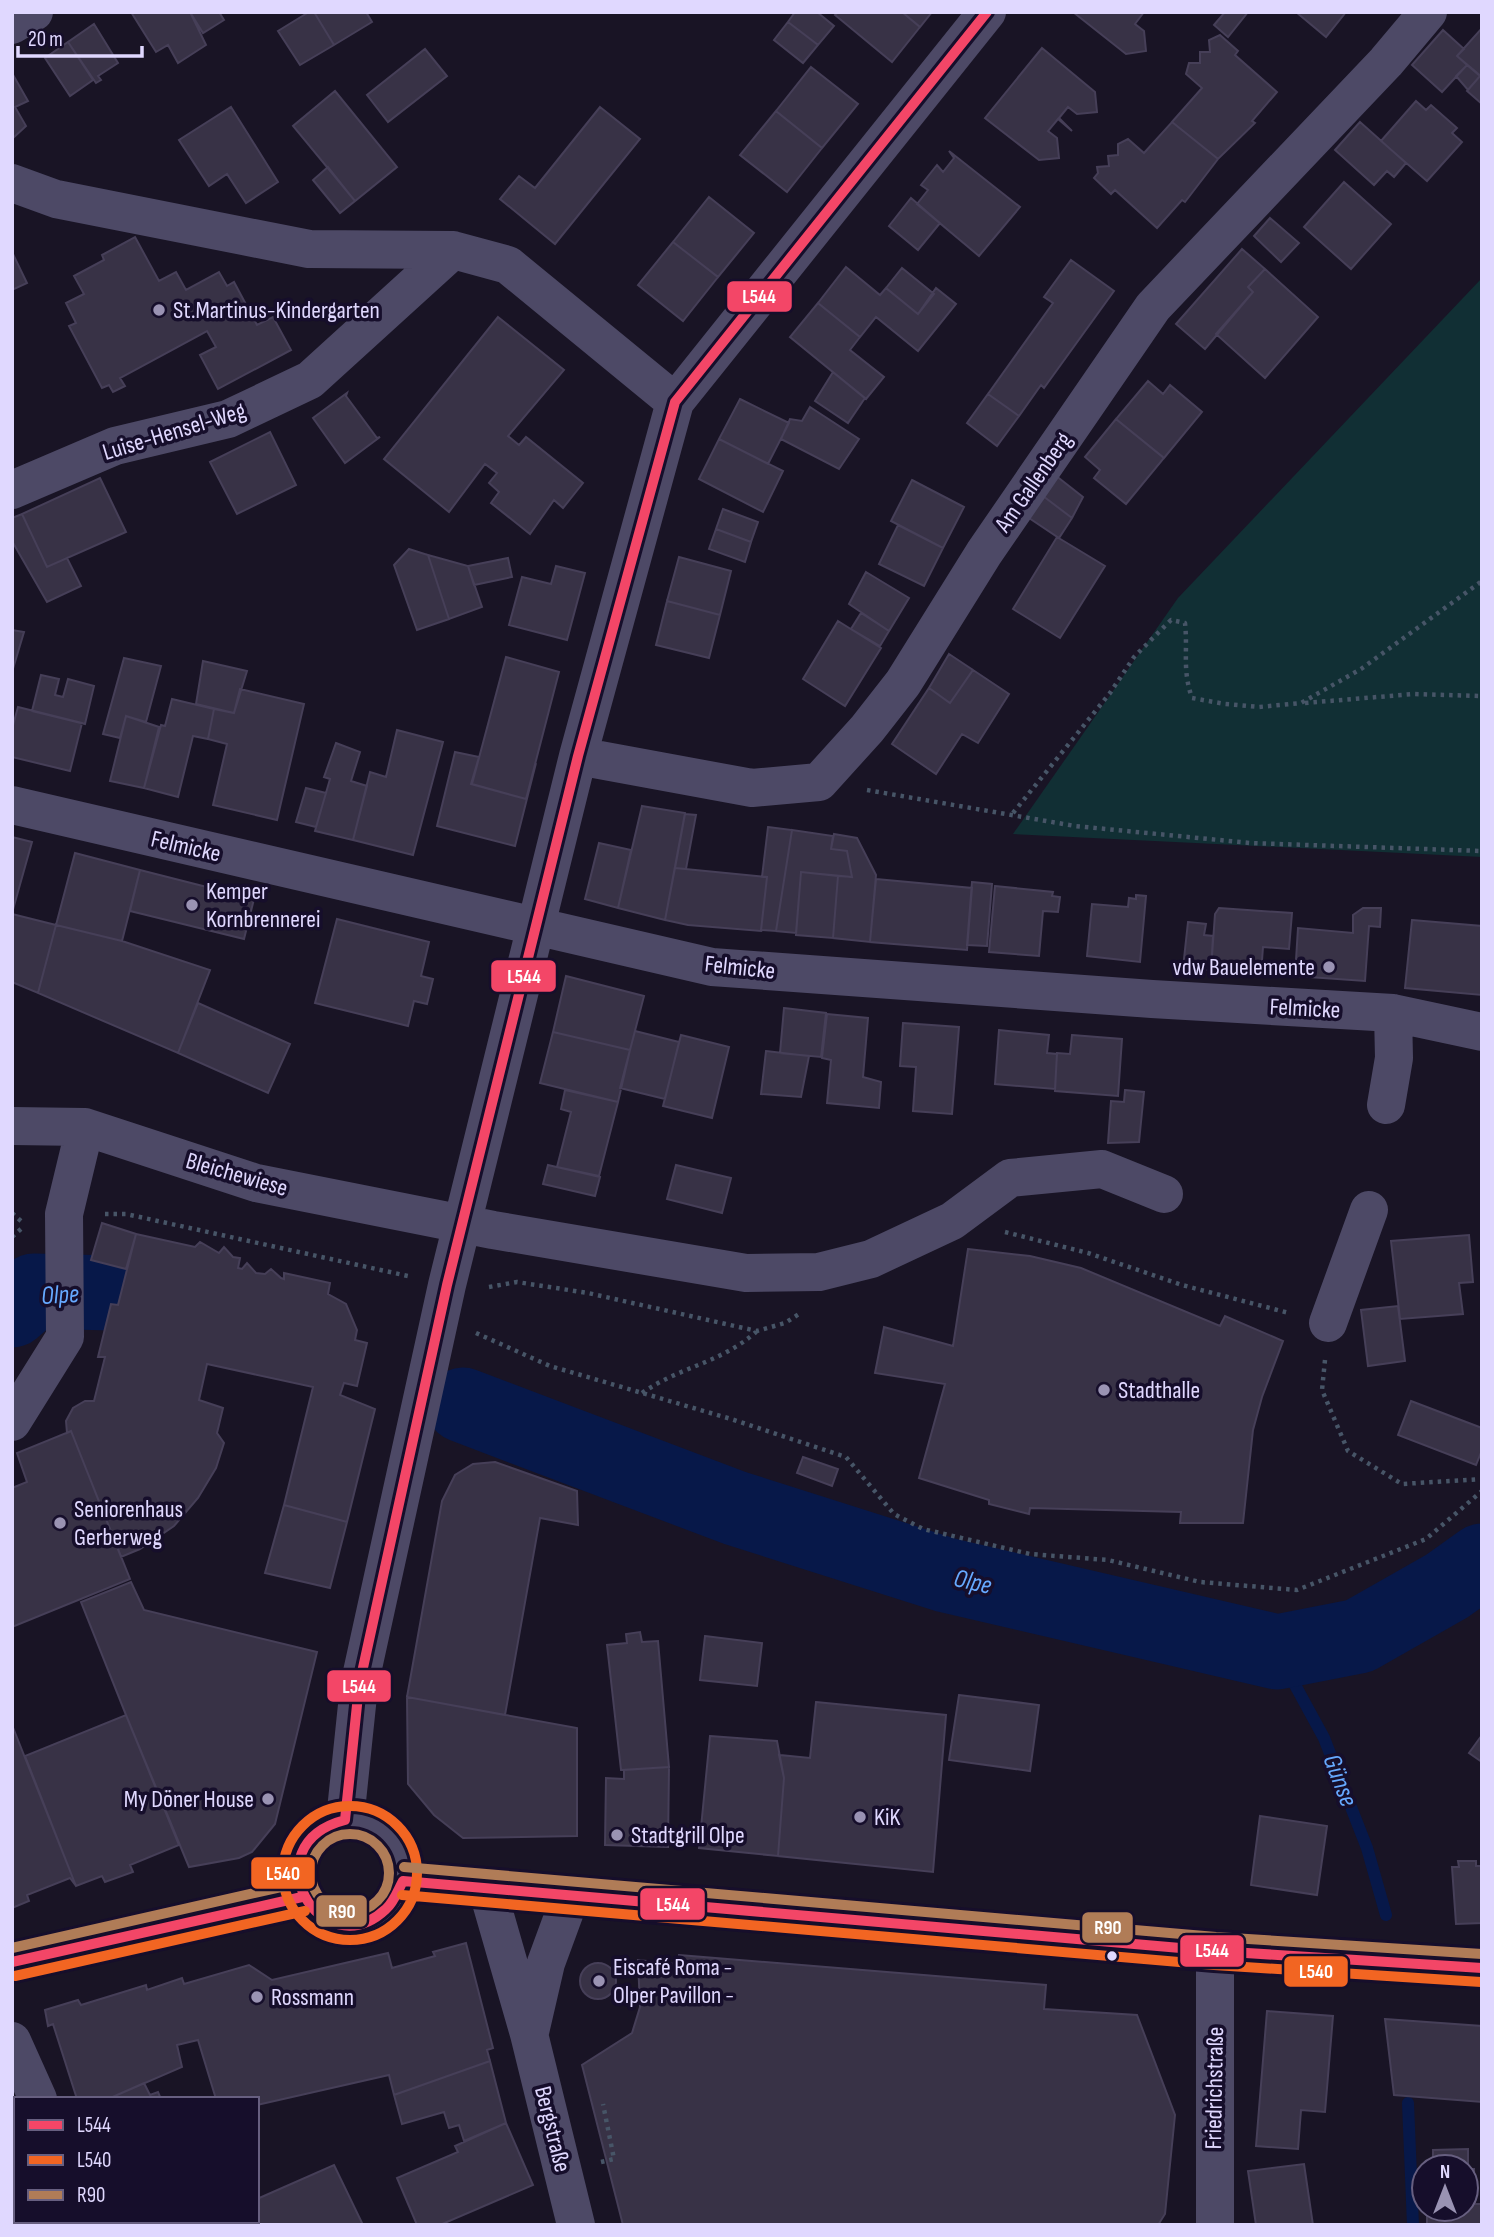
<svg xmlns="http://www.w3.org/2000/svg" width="1494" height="2237" font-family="'Sofia Sans Condensed',sans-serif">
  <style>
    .green { fill: #112f34 }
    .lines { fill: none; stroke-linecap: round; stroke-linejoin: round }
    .stream { stroke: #071849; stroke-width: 12 }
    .river { stroke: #071849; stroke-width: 75 }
    .building { fill: #383246; stroke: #463f58; stroke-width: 2 }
    .path { stroke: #475567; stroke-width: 4.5; stroke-dasharray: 3.5 5; stroke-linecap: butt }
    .minor { stroke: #4d4966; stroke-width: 38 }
    .bus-1-casing { stroke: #160e2b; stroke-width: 16 }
    .bus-2-casing { stroke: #160e2b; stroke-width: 16 }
    .bus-3-casing { stroke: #160e2b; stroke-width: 16 }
    .bus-1 { stroke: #f34667; stroke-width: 10 }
    .bus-2 { stroke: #f26522; stroke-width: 10 }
    .bus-3 { stroke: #b07c57; stroke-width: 10 }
    .poi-dot { fill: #9a93b3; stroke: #160e2b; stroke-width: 2.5 }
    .bus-dot { fill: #e0d8ff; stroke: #160e2b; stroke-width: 2.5 }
    .labels { text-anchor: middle; stroke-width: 7; stroke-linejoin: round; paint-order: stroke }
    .poi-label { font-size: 24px; fill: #e0d8ff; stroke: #160e2b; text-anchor: start }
    .street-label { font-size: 24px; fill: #e0d8ff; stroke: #160e2b }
    .water-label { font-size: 26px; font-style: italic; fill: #66a9ff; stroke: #160e2b }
    .line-badge { stroke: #160e2b; stroke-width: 2.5 }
    .badge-label { font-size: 19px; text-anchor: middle; font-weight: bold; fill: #fff }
  </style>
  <rect width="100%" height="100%" fill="#191425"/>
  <!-- green -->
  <path class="green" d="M1482,278V857L1013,834L1178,598Z"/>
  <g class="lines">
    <!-- stream -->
    <path class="stream" d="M1277,1652L1324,1738L1367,1848L1386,1915
      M1408,2103L1413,2225"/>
    <!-- river -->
    <path class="river" d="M12,1310L34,1291L112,1293
      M463,1405L735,1508L946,1575L1277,1652L1359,1636L1447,1586L1482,1561"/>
  </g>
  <!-- building -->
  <path class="building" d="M131,12H190L206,45L178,63L168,45L156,52Z
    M190,12H219L224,20L203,33Z
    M309,12H314L334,45L300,65L278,31Z
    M314,12H366L372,22L334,45Z
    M795,12H817L834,26L818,45L788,22Z
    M838,12H902L920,27L892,62L835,15Z
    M902,12H932L920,27Z
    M1073,12H1144L1135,24L1144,31L1146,51L1126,54Z
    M1225,12H1248L1228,37L1214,25Z
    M1296,12H1346L1326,37Z
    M788,22L818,45L803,63L774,40Z
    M94,24L118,63L98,76L101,80L96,83L68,42Z
    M1482,28V77L1457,56Z
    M1443,30L1464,49L1457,56L1467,65L1442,92L1412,65Z
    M1220,35L1238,51L1235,55L1277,92L1252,121L1255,123L1218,159L1172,122L1202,88L1186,74L1189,63H1200V52H1210L1209,40Z
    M68,42L93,80L70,96L45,58Z
    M1042,48L1095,92L1097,112L1077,114L1068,107L1059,118L1072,131L1058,119L1048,131L1057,138L1059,158L1039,160L985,118Z
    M425,49L447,76L388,122L367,95Z
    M1467,65L1480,76L1468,90L1456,76Z
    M811,67L858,104L822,148L776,111Z
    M12,73L28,101L15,107L26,126L12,139Z
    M1480,76L1482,77V104L1467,91Z
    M335,91L397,167L355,201L293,126Z
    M1416,101L1426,110L1431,105L1457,128L1452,133L1462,142L1427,181L1381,141Z
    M231,107L278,182L246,203L227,174L209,186L179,140Z
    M600,107L640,139L555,244L500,199L519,176L535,188Z
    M776,111L822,148L787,192L740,155Z
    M1172,122L1218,159L1185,202L1182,200L1157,228L1115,190L1111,194L1094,178L1098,173L1097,167L1109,166L1108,156L1118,155V144L1128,139L1144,153Z
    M1360,122L1406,163L1394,177L1387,171L1374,185L1335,150Z
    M949,151L1020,207L979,256L917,204L928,190L921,185L937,165L943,172L954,158Z
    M328,167L355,201L340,213L313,180Z
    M1344,182L1391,224L1351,269L1304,227Z
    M709,197L754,233L718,277L673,242Z
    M911,198L940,223L918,250L889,226Z
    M1270,218L1299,243L1281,262L1254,236Z
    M135,237L159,281L176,272L186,290L219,272L227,286L234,282L257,325L273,317L291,350L218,389L200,355L216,347L207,331L120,378L125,386L113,392L109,385L102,388L69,326L76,323L66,303L84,294L74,276L104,260L102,255Z
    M673,242L718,277L683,321L638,285Z
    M1242,249L1265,269L1248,287L1253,292L1205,349L1176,324Z
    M12,252L27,283L12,290Z
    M1071,260L1114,291L1044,388L1041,385L1019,416L988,394L1053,303L1044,297Z
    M846,267L880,295L886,288L918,314L936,288L956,304L918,351L876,317L860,337L818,303Z
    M902,268L934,294L918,314L886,288Z
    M1265,269L1318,317L1265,378L1216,334L1253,292L1248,287Z
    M818,303L860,337L850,350L884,377L866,399L790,337Z
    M498,317L564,370L508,436L519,445L526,437L583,483L563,508L554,500L530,534L491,503L499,492L489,483L497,473L485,464L449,512L384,459Z
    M833,372L865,398L848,423L815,401Z
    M1148,381L1163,394L1170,385L1202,412L1164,458L1116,419Z
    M347,393L346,396L377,438L380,437L345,463L313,418Z
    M988,394L1019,416L997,446L967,423Z
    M740,399L789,423L768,464L719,439Z
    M810,407L859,439L839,469L781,439L790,419L802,421Z
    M1116,419L1164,458L1126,504L1094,478L1100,470L1085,457Z
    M270,432L296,485L237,514L210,462Z
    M719,439L783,471L763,512L699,479Z
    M1055,475L1083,497L1072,518L1043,496Z
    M100,478L126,532L47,567L22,514Z
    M912,480L964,507L943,548L891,521Z
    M1043,496L1072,518L1059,538L1029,518Z
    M723,509L758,522L751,542L716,529Z
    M22,514L47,567L67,558L81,586L47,602L12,541V518Z
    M898,525L943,548L924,586L879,564Z
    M716,529L751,542L745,562L709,549Z
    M1057,537L1105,566L1060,638L1013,609Z
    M409,549L428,555L449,619L417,630L394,565Z
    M428,555L468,566L482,607L449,619Z
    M679,557L731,571L720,615L667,601Z
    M508,558L512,577L474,585L468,566Z
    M556,566L585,573L567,640L509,625L522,577L551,584Z
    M866,572L909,598L889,631L849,604Z
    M667,601L720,615L709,658L656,645Z
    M861,613L889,631L880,646L851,629Z
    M838,621L881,648L845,706L803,679Z
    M12,630L24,632L12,672Z
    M949,654L973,670L950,703L929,688Z
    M506,657L559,672L526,799L472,784Z
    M124,658L161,666L146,722L126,716L120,738L103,734Z
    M203,661L247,671L234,713L196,704Z
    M973,670L1009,694L978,743L962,734L936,774L892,744L929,688L950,703Z
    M41,675L59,679L55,695L63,697L68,679L94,686L85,724L32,711Z
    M240,689L304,704L277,820L213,805L227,744L208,739L214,709L234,713Z
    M172,699L214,709L208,739L193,736L178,797L144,788L161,725L165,726Z
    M18,707L82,723L70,771L12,757V729Z
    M126,716L159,727L144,788L110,781Z
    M397,730L443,742L413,855L353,840L370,772L386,777Z
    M336,743L360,752L351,781L367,786L353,840L315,831L330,779L324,777Z
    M455,752L479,757L471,784L526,799L536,763L515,846L437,826Z
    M306,788L326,793L316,827L296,822Z
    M642,806L685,813L665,920L618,908Z
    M685,814L696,815L686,869L675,868Z
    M768,827L792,830L776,931L761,930L767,877H762Z
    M792,830L833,836L831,849L847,851L852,877L801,872L796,933L776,931Z
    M834,834L857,838L876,875L870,942L833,938L838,876L852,877L847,851L831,849Z
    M12,837L32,842L12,913Z
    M599,843L631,850L618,908L585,899Z
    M75,853L140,870L122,941L56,925Z
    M675,868L767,877L761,931L688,925L665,920Z
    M140,870L254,899L244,939L130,911Z
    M801,872L838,876L833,938L796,935Z
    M876,879L972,888L967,950L870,942Z
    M972,882L992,884L987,946L967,945Z
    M995,886L1053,892L1052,896L1060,897L1058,912L1043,911L1039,956L989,952Z
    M1136,895L1146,896L1140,962L1087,956L1092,904L1128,907L1129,898L1136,899Z
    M1219,908L1292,913L1289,949L1263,947L1261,974L1211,970L1215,914Z
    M1363,908H1381L1380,927L1369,926L1365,981L1295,976L1298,928L1353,933V915Z
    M12,914L56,925L38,993L12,982Z
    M337,919L429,942L421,976L433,979L427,1004L414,1001L408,1026L315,1003Z
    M1412,920L1482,926V995L1405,988Z
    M1188,922L1206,924L1204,935L1213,936L1211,970L1183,968Z
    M56,925L122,941L210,970L178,1053L38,993Z
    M566,976L644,996L630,1050L553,1032Z
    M198,1003L290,1044L268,1093L178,1053Z
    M784,1008L826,1013L821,1057L780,1053Z
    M827,1014L868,1018L863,1077L881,1082L879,1108L827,1103L831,1060L822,1058Z
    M903,1023L959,1027L952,1114L913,1111L916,1067L900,1066Z
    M999,1030L1049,1035L1047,1053L1057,1054L1055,1089L995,1084Z
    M635,1031L679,1042L665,1099L620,1088Z
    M553,1032L630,1050L618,1102L540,1083Z
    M681,1035L729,1047L712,1118L663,1106Z
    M1072,1035L1122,1039L1118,1096L1055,1091L1057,1053L1070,1054Z
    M766,1051L809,1056L801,1097L761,1094Z
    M565,1090L618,1102L599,1176L557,1167L571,1112L561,1109Z
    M1125,1090L1144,1092L1139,1142L1108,1143L1111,1101L1124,1102Z
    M548,1165L600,1177L595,1196L543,1184Z
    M676,1165L731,1178L722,1213L667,1199Z
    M102,1223L136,1234L126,1269L91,1260Z
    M136,1234L195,1247L200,1242L219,1253L224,1247L233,1257L240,1258L238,1268L242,1269L247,1263L256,1273L265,1274L271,1269L281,1278L284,1279V1273L330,1283L328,1294L346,1304L357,1330L355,1340L367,1343L357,1386L344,1383L340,1395L375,1409L347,1522L284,1505L313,1387L207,1364L199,1400L223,1408L217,1433L224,1443L216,1468L198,1498L174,1526L140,1549L121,1557L71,1431L67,1433L66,1421L73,1408L85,1401H94L105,1357H98L111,1304L118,1305Z
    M1469,1235L1473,1282L1459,1283L1463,1314L1400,1319L1391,1241Z
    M968,1249L1030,1256L1081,1268L1220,1326L1225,1316L1283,1341L1262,1397L1253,1430L1243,1523H1180L1181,1512L1030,1508L1029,1514L989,1504V1500L919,1478L945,1384L875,1373L884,1327L953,1346Z
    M1398,1306L1405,1361L1368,1366L1361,1310Z
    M1411,1401L1482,1428V1450L1476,1465L1398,1435Z
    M71,1431L130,1579L12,1627V1488L27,1482L17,1453Z
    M803,1457L838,1469L832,1486L797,1473Z
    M495,1462L577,1491L578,1525L540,1518L505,1715L407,1697L442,1501L455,1475L473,1464Z
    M284,1505L347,1522L330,1588L265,1573Z
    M131,1582L144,1610L317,1652L275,1824L252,1852L239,1858L189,1867L126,1715L81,1602Z
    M640,1632L642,1642L658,1641L669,1767L621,1770L607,1645L627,1643L626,1634Z
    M705,1636L762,1643L757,1686L700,1680Z
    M959,1695L1039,1705L1030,1771L949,1760Z
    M407,1697L577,1728V1836L463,1838L434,1815L408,1784Z
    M816,1702L946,1715L933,1872L778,1856L784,1778L779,1755L810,1758Z
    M126,1715L179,1845L130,1865L133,1872L105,1882L102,1876L76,1886L25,1756Z
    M12,1725L76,1886L70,1878L27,1895L29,1901L12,1908Z
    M1482,1735V1762L1469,1753Z
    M710,1736L777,1741L784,1778L778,1856L699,1848Z
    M669,1767L668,1847L605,1845L606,1778L624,1779V1770Z
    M1260,1816L1327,1826L1317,1895L1251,1885Z
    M1458,1861H1476V1866H1482V1923L1456,1924L1452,1867H1459Z
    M466,1943L493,2048L487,2050L490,2061L394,2095L389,2075L257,2105V2099H216L198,2040L177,2045L182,2067L108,2099H77L53,2024L48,2026L45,2010L78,2000L81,2005L146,1985L147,1990L182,1978L184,1984L249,1965L272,1980L388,1953L392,1968L435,1956L433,1952Z
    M679,1955L1046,1985L1044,2009L1137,2015L1175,2115L1165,2214L1158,2225H623L582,2065L632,2033L640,2007L638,1960L678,1964Z
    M580 1981a18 18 0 1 1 36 0a18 18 0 1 1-36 0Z
    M1267,2011L1333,2016L1325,2112L1301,2110L1298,2149L1256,2146Z
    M1385,2019L1482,2026V2102L1394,2095Z
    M490,2061L506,2123L464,2141L459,2125L449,2128L444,2112L402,2124L394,2095Z
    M144,2083L150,2095L158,2092L161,2099H108Z
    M506,2123L533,2185L440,2225H417L397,2178L458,2152L455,2146Z
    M1468,2149V2169L1433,2167V2150Z
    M1304,2164L1313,2225H1256L1248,2171Z
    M334,2165L363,2225H256L257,2199Z
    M16,2166V2221H42L44,2225H12V2168Z
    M1466,2169H1474L1475,2204H1466Z
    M1466,2204H1482V2225H1427V2209H1466Z
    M130,2221H188L190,2225H132Z"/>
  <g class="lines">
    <!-- path -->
    <path class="path" d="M1305,703L1414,694L1482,696
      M867,790L1075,826L1250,843L1482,851
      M1013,813L1110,693L1134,657L1171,620L1185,623C1188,652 1182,669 1192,698L1225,704L1259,707L1301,703L1361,669L1482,581
      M12,1213L22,1222
      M105,1214H126L408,1276
      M1005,1232L1088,1253L1182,1285L1289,1313
      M12,1237L22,1228
      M489,1287L517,1282L588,1293L757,1331L785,1323L799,1314
      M476,1333L550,1366L731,1419L846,1457L894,1514L923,1529L1030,1554L1108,1560L1200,1582L1297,1590L1426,1539L1482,1491
      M1325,1360L1322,1390L1348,1451L1402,1484L1482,1479
      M642,1393C681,1366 719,1364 756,1332
      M601,2162L614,2159L603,2104"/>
    <!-- minor -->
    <path class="minor" d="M12,25L34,12
      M12,183L56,199L309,249L453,250L508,265L675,402
      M12,490L115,446L228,419L310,380L453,250
      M578,756L752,788L819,782L867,729L903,683L984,553L1153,307L1386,62L1428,12
      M12,805L712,967L1152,999L1393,1013L1482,1032
      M1386,1105L1394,1058L1393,1013
      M12,1126L85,1127L256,1183L493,1230L746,1273L819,1272L871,1259L952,1221L1010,1178L1102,1169L1164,1194
      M1328,1323L1369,1210
      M12,1422L65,1337L64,1214L85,1127
      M345,1820L359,1686L447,1285L578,756L675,402L987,12
      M297 1873a53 53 0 1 1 106 0a53 53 0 1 1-106 0Z
      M403,1881L1215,1951L1482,1968
      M487,1888L529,2034L576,2225
      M12,1962L302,1897
      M530,2032L546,1963L571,1895
      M12,2041L38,2099
      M92,2221L93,2225
      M1215,2225V1951"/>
    <!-- bus-1 casing -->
    <g class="bus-1-casing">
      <path id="bus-1" d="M403,1881C398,1890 394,1902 386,1909C321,1970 249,1845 345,1820L359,1686L447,1285L578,756L675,402L987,12
        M403,1881L1215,1951L1482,1968
        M12,1962L302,1897"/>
    </g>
    <!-- bus-2 casing -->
    <g class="bus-2-casing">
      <path id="bus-2" d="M283 1873a67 67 0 1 1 134 0a67 67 0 1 1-134 0Z
        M402,1895L1214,1965L1481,1982
        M15,1976L305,1911"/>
    </g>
    <!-- bus-3 casing -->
    <g class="bus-3-casing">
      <path id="bus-3" d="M311 1873a39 39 0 1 1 78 0a39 39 0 1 1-78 0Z
        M404,1867L1216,1937L1482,1954
        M12,1948L299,1883"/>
    </g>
    <!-- bus-1 -->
    <use href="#bus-1" class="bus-1"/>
    <!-- bus-2 -->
    <use href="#bus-2" class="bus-2"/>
    <!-- bus-3 -->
    <use href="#bus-3" class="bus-3"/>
  </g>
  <!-- markers -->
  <g class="poi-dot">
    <circle cx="159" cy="310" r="7"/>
    <circle cx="192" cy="905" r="7"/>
    <circle cx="1329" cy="967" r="7"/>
    <circle cx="1104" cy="1390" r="7"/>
    <circle cx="60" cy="1523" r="7"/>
    <circle cx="268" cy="1799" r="7"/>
    <circle cx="860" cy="1817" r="7"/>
    <circle cx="617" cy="1835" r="7"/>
    <circle cx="599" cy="1981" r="7"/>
    <circle cx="257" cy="1997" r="7"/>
  </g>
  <circle class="bus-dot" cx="1112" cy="1956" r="6"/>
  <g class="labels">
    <!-- poi labels -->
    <g class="poi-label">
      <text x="173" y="318">St.Martinus-Kindergarten</text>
      <text x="206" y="899">Kemper<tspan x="206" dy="28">Kornbrennerei</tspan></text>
      <text x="1315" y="975" text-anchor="end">vdw Bauelemente</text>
      <text x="1118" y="1398">Stadthalle</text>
      <text x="74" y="1517">Seniorenhaus<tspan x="74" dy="28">Gerberweg</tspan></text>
      <text x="254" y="1807" text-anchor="end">My Döner House</text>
      <text x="874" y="1825">KiK</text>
      <text x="631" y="1843">Stadtgrill Olpe</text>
      <text x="613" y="1975">Eiscafé Roma -<tspan x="613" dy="28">Olper Pavillon -</tspan></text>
      <text x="271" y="2005">Rossmann</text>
    </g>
    <!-- street labels -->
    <g class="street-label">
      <text transform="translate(174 431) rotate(-17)" y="8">Luise-Hensel-Weg</text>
      <text transform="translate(1033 482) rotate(-55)" y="8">Am Gallenberg</text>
      <text transform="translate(186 846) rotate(13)" y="8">Felmicke</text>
      <text transform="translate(740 967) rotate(6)" y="8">Felmicke</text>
      <text transform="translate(1305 1008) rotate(3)" y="8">Felmicke</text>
      <text transform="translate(237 1174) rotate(16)" y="8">Bleichewiese</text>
      <text transform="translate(1214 2088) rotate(-89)" y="8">Friedrichstraße</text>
      <text transform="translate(553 2129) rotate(76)" y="8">Bergstraße</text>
    </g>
    <!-- water labels -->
    <g class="water-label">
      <text transform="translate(60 1294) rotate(-3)" y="9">Olpe</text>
      <text transform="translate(973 1581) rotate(13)" y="9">Olpe</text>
      <text transform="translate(1341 1780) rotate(69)" y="9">Günse</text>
    </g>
  </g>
  <g class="line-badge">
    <rect x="726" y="280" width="67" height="33" rx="7" fill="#f34667"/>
    <rect x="490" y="959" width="67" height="34" rx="7" fill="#f34667"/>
    <rect x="326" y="1669" width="66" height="34" rx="7" fill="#f34667"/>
    <rect x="250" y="1856" width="66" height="34" rx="7" fill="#f26522"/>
    <rect x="639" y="1887" width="67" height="34" rx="7" fill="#f34667"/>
    <rect x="315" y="1894" width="53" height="34" rx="7" fill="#b07c57"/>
    <rect x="1081" y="1911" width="53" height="33" rx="7" fill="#b07c57"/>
    <rect x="1179" y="1934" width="66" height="34" rx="7" fill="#f34667"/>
    <rect x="1283" y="1955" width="66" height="33" rx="7" fill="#f26522"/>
  </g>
  <g class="badge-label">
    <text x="759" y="303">L544</text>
    <text x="524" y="983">L544</text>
    <text x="359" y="1693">L544</text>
    <text x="283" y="1880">L540</text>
    <text x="673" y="1911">L544</text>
    <text x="342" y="1918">R90</text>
    <text x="1108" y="1934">R90</text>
    <text x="1212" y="1957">L544</text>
    <text x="1316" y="1978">L540</text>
  </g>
  <!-- border -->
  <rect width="1494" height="2237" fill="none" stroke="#e0d8ff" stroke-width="28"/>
  <!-- legend -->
  <rect x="14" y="2097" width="245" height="126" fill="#160e2b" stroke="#675f80" stroke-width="2"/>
  <rect x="28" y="2120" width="35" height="10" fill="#f34667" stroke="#675f80" stroke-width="2"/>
  <text x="77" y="2132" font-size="21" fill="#e0d8ff">L544</text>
  <rect x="28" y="2155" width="35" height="10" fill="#f26522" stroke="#675f80" stroke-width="2"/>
  <text x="77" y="2167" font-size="21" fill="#e0d8ff">L540</text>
  <rect x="28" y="2190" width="35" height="10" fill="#b07c57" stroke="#675f80" stroke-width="2"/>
  <text x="77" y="2202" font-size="21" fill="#e0d8ff">R90</text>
  <!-- north arrow -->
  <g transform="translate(1445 2188)"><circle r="33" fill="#160e2b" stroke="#675f80" stroke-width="2"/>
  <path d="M0-5L12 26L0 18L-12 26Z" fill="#9a93b3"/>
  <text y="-10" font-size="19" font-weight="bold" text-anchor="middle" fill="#e0d8ff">N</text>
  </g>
  <!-- scale -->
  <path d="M18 46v10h124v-10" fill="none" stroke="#e0d8ff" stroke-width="3.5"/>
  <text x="28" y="46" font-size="21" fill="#e0d8ff" stroke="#160e2b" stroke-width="5" paint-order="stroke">20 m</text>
</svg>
